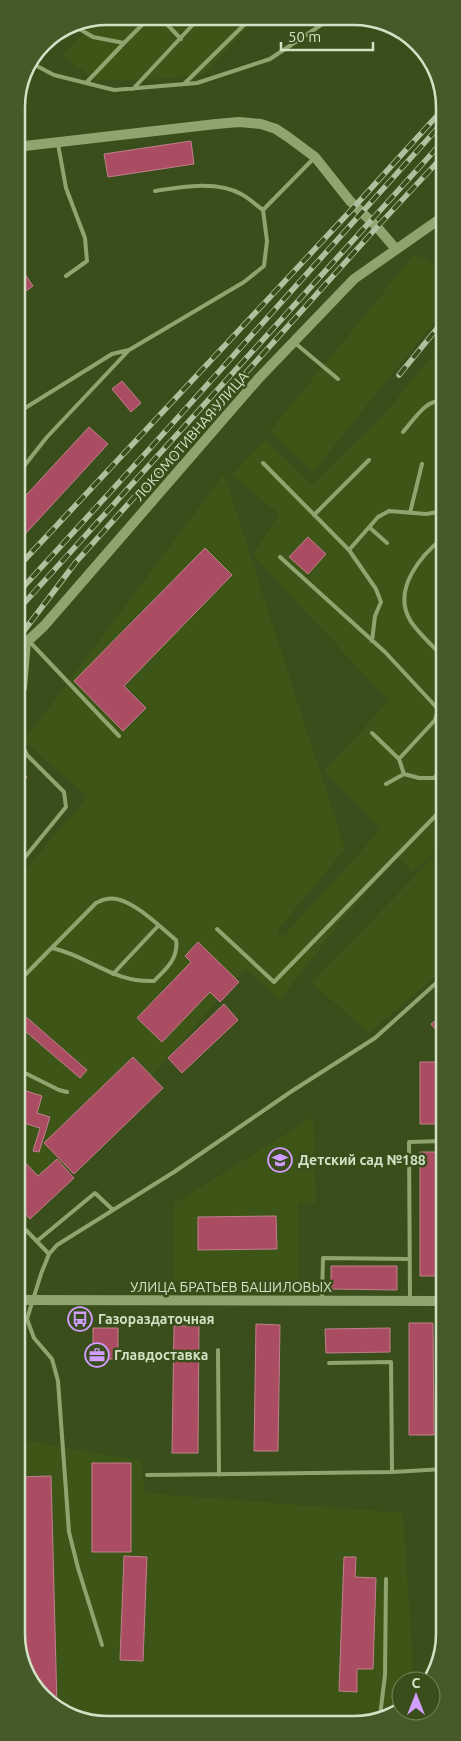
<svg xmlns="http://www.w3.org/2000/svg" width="461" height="1741" font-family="Ubuntu,sans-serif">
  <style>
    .built { fill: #3e5518 }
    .building { fill: #aa4d62; stroke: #c0808c }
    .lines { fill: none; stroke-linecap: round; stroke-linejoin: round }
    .lane { stroke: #8ea56f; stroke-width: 4 }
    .secondary { stroke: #8ea56f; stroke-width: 10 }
    .rail-casing { stroke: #b0c09e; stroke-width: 5.5 }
    .rail { stroke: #394e1a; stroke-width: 4; stroke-dasharray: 11; stroke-linecap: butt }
    .labels { text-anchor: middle; stroke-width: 5; stroke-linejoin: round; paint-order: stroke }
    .street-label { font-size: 14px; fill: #d3e1c5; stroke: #394e1a }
    .poi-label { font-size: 14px; font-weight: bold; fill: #d3e1c5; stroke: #394e1a; text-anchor: start }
    .rim { fill: none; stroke: #d3e1c5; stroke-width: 2.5 }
  </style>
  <rect width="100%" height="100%" fill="#394e1a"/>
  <!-- built -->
  <path class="built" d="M107,16L257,18L204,74L149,80H95L62,55L100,18Z
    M415,254L444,269V305L438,317L313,472L270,431Z
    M444,341V845L413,872L398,858L341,921L280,1000L245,968L17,1232V879L88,797L24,741L224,474L345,849L277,931L283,937L381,829L324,771L389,701L253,555L279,514L232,475L265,440L312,484L382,417Z
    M441,850H444V969L369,1033L311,982Z
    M313,1117L316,1203H298V1281H173L174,1204Z
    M17,1439L141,1461L145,1493L403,1513L414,1681H401V1705L366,1724L89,1723L43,1698L17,1646Z"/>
  <!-- building -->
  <path class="building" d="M191,141L194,164L108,177L104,154Z
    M16,261L33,286L17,297Z
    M17,353L24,365L17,370Z
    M122,381L141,403L131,412L112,389Z
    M89,427L108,444L17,543V505Z
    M17,443L23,449L17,456Z
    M308,537L326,554L308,574L289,557Z
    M205,548L232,575L124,686L146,708L123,731L74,681Z
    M17,768L27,777L17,789Z
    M198,942L239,982L220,1002L210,992L162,1042L137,1018L191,962L185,956Z
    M224,1004L238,1020L182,1073L168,1058Z
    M17,1009L87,1070L80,1078L17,1024Z
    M444,1014V1032L440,1035L431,1024Z
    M133,1057L163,1088L74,1174L44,1143Z
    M420,1062H444V1124H420Z
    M17,1088L42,1096L37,1113L50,1117L39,1152L33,1151L40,1128L17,1121Z
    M420,1152H444V1276H420Z
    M17,1154L38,1176L57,1159L74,1178L30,1219L17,1204Z
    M276,1216L277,1249L198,1250V1217Z
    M331,1266H397V1290L331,1289Z
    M409,1323H433L434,1435H409Z
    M256,1324L280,1325L278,1451H254Z
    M174,1326H199L198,1453H172Z
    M93,1328H118V1359H93Z
    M390,1328V1352L326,1353L325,1329Z
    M92,1463H131V1552H92Z
    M51,1476L57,1706L43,1698L17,1646V1477Z
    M124,1556L147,1557L143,1661L120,1660Z
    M344,1557H356L355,1577L376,1578L373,1669H357V1692L339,1691Z"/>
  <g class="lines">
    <!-- lane -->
    <path class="lane" d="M160,17L181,39
      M71,24L93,37L124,43L150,17
      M33,64L54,75L114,90L197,83L270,59L330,19
      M86,83L124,43
      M184,84L251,18
      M133,89L200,17
      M58,144L66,188L85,238L87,261L66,276
      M155,191C180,187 217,180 241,194C249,198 256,205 263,210
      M295,343L338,379
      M17,413L112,354L129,350
      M403,432C414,420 426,398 444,401
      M263,463L349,550L376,589L381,602L375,616L372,641
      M17,475L47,437L129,350L244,282L264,266L267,241L263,210L315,157
      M410,513L422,464
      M314,515L369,460
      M369,527L387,543
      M444,537C421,555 392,589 410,620C416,631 434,647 444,658
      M349,550L378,517L389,511L426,514L444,511
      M280,557L385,652L438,709L435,720L399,759
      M444,596L442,603L444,608
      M17,719L25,688L29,641L119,736
      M372,733L399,759L404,774L419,778H434L444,768
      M17,735L27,755L64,792L66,807L17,867
      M386,784L404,774
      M217,929L274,982L444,807
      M113,974L158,926
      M17,983L96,903C99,902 103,899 107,899C128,894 160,927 176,940C179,958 166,969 154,981C113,983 89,956 52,948
      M17,1069L59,1090L67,1092
      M17,1226L26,1230L49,1254
      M37,1241L95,1193L113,1210
      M322,1299L323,1258L410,1259
      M410,1299L409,1142L444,1141
      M218,1350L219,1475
      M329,1363L391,1362L392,1472
      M147,1475L392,1472L444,1469
      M102,1645L78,1568L69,1532L58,1381L52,1359L34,1338L27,1319L41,1274L49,1254L57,1245L174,1172L292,1091L375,1038L444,976
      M380,1716L385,1675L386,1579"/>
    <!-- secondary -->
    <path class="secondary" d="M16,147L216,124L239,122L261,124L276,129L288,137L315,157L350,201L377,227L395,248
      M17,651L44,626L259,378L354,279L444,216
      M17,1300L444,1301"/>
    <!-- rail casing -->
    <g class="rail-casing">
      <path id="rail" d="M399,375L444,320
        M17,568L355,206L444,108
        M17,594L154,444L444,121
        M17,611L444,140
        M17,640L76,562L377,227L444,155"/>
    </g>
    <!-- rail -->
    <use href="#rail" class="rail"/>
  </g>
  <!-- icons -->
  <defs>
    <g id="school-ring" transform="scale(1.25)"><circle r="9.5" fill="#394e1a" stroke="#d19dfe" stroke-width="1.5"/><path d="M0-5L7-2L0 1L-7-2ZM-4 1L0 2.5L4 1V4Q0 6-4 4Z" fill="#d19dfe"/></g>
    <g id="bus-ring" transform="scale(1.25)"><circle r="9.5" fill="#394e1a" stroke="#d19dfe" stroke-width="1.5"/><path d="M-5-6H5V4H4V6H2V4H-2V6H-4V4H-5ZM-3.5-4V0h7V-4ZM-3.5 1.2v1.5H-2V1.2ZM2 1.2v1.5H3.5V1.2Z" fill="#d19dfe"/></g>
    <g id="office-ring" transform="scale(1.25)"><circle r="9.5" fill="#394e1a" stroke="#d19dfe" stroke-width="1.5"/><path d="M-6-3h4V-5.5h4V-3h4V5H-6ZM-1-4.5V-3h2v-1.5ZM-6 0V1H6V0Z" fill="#d19dfe"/></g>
  </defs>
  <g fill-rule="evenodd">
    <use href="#school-ring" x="280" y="1160"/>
    <use href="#bus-ring" x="80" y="1319"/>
    <use href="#office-ring" x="97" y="1355"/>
  </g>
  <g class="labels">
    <!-- street labels -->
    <g class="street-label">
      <text transform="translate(191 436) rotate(-49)" y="5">ЛОКОМОТИВНАЯ УЛИЦА</text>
      <text x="231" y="1292">УЛИЦА БРАТЬЕВ БАШИЛОВЫХ</text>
    </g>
    <!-- poi labels -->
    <g class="poi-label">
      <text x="298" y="1165">Детский сад №188</text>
      <text x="98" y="1324">Газораздаточная</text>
      <text x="114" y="1360">Главдоставка</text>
    </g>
  </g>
  <!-- crop -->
  <path d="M0 0H461V1741H0ZM107 25H354A82 82 0 0 1 436 107V1634A82 82 0 0 1 354 1716H107A82 82 0 0 1 25 1634V107A82 82 0 0 1 107 25Z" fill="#455a28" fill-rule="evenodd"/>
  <path class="rim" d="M107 25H354A82 82 0 0 1 436 107V1634A82 82 0 0 1 354 1716H107A82 82 0 0 1 25 1634V107A82 82 0 0 1 107 25Z"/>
  <!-- north arrow -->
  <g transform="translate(416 1696)"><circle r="24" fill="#394e1a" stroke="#77895e"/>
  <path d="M0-4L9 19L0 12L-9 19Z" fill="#d19dfe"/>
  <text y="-8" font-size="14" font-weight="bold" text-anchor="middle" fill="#d3e1c5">С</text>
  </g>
  <!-- scale -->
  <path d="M281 42v8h92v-8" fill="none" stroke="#d3e1c5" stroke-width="2.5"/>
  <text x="288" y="42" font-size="15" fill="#d3e1c5" stroke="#394e1a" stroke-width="4" paint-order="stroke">50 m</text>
</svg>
